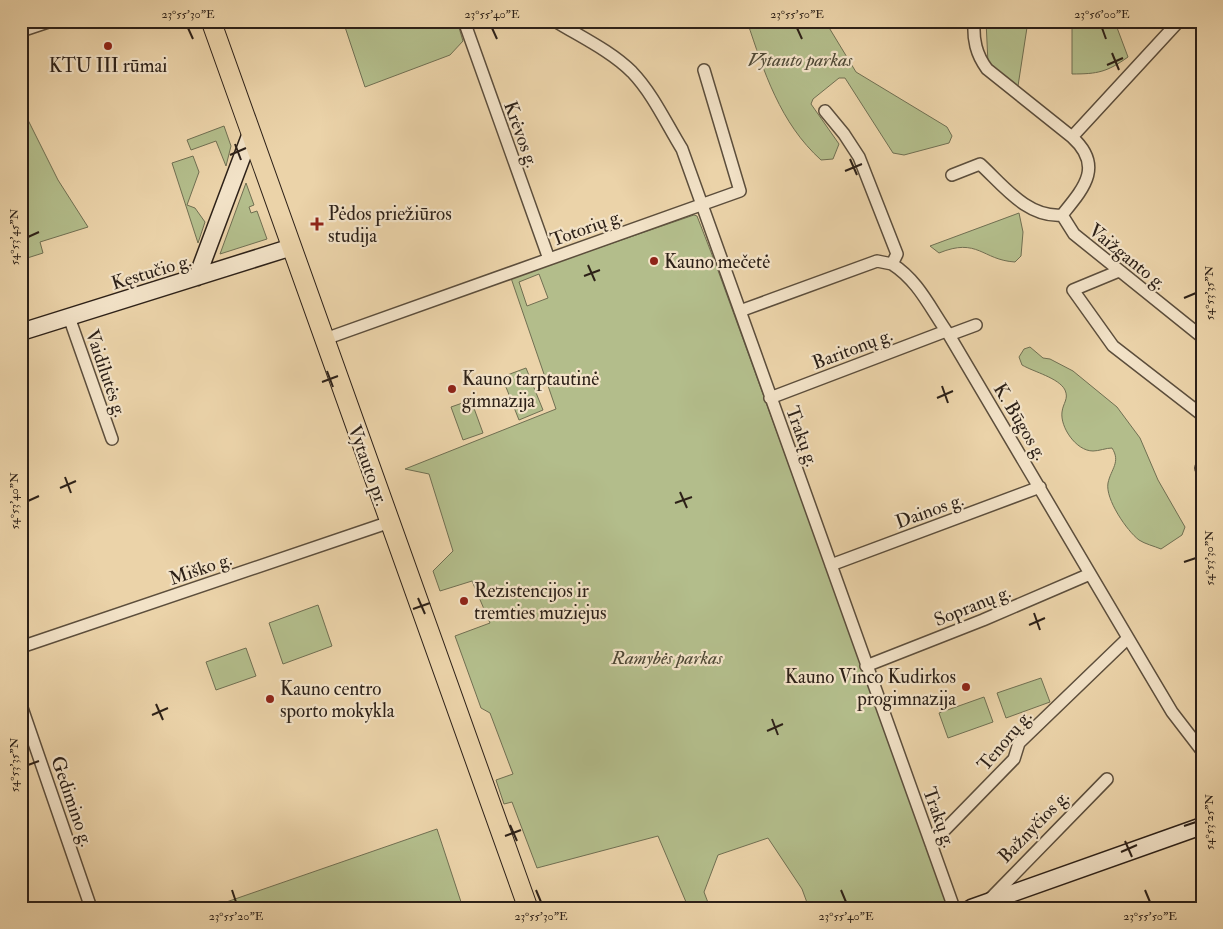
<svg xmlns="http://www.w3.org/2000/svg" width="1223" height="929" font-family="'IM FELL Double Pica',serif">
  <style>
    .green { fill: #b3bd8b; stroke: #706f52; fill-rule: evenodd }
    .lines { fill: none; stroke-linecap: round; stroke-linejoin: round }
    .street-casing { stroke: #5c4e3c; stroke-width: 14 }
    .secondary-casing { stroke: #2d2118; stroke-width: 19 }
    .primary-casing { stroke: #2d2118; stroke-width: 21 }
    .street { stroke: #f2e2c7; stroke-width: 11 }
    .secondary { stroke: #f2e2c7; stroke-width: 16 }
    .primary { stroke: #ebd3a9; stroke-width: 19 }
    .ticks { fill: none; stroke: #2d2118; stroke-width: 2 }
    .poi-dot { fill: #8f2418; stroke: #f2e2c7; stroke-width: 2 }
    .labels { text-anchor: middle; stroke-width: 4.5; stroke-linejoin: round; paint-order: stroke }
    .park-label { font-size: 19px; font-style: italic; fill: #4e4835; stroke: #f2e2c7 }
    .poi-label { font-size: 19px; fill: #2d2118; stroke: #f2e2c7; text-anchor: start }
    .street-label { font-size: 19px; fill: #2d2118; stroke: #f2e2c7 }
    .neatline { fill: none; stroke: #2d2118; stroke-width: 2 }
    .ticks-label { font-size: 12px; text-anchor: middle; fill: #2d2118 }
  </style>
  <rect width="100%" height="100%" fill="#ebd3a9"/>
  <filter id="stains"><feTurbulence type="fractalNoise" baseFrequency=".004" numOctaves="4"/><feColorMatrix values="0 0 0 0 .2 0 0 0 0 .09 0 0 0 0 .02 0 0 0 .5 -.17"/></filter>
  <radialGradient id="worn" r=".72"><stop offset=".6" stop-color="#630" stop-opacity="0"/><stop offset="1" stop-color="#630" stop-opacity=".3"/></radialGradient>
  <!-- green -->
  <path class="green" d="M343,21H457L463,41L450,55L365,87Z
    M747,21H825L856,72L947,127L952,136L949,143L904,155L893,153L845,78H839L813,99L811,104L839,144L833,159L821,160C780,123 764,72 747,21Z
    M986,21H1028L1018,86L988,63Z
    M1072,25H1116L1128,57C1107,72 1098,74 1072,74Z
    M21,114L26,116L58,180L88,227L40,242L43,253L21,260Z
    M224,126L231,146L226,166L216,141L191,150L187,140Z
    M193,156L199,172L187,205L195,208L205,222L198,243L172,163Z
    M246,183L254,205L249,207L251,213L257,211L267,239L220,254Z
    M1019,213L1023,232L1021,256L1015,262C982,260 978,237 939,253L930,246Z
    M694,215L697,216L716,265L947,899L948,908H809L802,889L768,838L718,855L704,892L710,908H686V902L658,836L537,868L512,802L504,804L496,780L513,774L490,713L481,708L455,636L490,623L472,581L440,591L433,571L453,551L429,474L405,469L556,409L511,278ZM539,274L548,298L527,306L519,282Z
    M1030,347L1043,358L1050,359L1073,371L1117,407L1140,438L1158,480L1185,527L1182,535L1161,549C1154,546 1145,544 1139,540C1127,531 1105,499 1108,483C1111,469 1121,462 1112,448C1106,448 1099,451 1093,451C1076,451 1060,427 1062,412C1063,403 1069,399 1065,390C1059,378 1034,372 1022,365L1019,357L1024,349Z
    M526,368L543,410L519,420L502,377Z
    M471,400L483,433L463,440L451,407Z
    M318,605L332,646L283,664L269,623Z
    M246,648L256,676L216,690L206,662Z
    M1041,678L1050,702L1006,718L997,693Z
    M984,697L993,722L948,738L939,713Z
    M437,829L463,908H209Z"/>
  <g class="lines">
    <!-- street casing -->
    <g class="street-casing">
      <path id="street" d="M464,21L549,259
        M555,21C581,37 611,51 632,72C653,94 666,123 682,149L954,908
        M974,21C973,40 976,54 987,69L1072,137
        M1179,21L1072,137C1104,166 1084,188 1062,215L1074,234L1202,337
        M21,31L51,21
        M825,111L844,134L859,157L897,254L892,264C919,281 931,310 949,335L1150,675L1172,712L1202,751
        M952,175L980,164C1003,185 1027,218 1062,215
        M1119,271L1073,290L1113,346L1202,415
        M740,311L877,261L892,264
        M69,317L112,439
        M949,335L976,325
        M325,339L740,191L704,70
        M770,398L946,331
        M1201,468L1202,469
        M831,565L1040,487
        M21,647L390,522
        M866,666L983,620L1090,574
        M21,705L91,908
        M931,844L1014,759L1019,743L1128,638
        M989,900L1107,779"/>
    </g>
    <!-- secondary casing -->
    <g class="secondary-casing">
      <path id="secondary" d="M197,277L251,133
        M21,332L292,247
        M971,908L1202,826"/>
    </g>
    <!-- primary casing -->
    <g class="primary-casing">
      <path id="primary" d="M211,21L528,908"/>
    </g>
    <!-- street -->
    <use href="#street" class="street"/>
    <!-- secondary -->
    <use href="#secondary" class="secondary"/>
    <!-- primary -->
    <use href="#primary" class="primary"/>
  </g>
  <!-- ticks -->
  <path class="ticks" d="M188,28L193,39M492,28L497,39M797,28L802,39M1102,28L1106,39M1112,53L1119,70M1107,65L1123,58M235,144L241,160M230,155L246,148M850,159L857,175M845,171L862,164M28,237L39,232M588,265L595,281M584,276L600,270M1184,298L1196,293M327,371L333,387M322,382L338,376M942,386L948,403M937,398L953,391M65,477L71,493M60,488L76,481M680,492L687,508M28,501L39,496M675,503L692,497M1184,562L1196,558M418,598L425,614M413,609L430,603M1034,613L1040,630M1029,625L1045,618M156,704L163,720M152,715L168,708M772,719L778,735M767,731L783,724M28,765L39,761M510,825L517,841M1184,826L1196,822M505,836L521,830M1125,841L1132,857M1121,852L1137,845M232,890L236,902M536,890L541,902M841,890L846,902M1145,890L1150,902"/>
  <!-- markers -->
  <g class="poi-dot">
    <circle cx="108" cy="46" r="5"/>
    <path d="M314.5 216.5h5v5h5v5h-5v5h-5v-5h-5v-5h5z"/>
    <circle cx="654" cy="261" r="5"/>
    <circle cx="452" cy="389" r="5"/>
    <circle cx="464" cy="601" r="5"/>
    <circle cx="966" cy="687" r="5"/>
    <circle cx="270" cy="699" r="5"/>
  </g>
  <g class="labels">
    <!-- park labels -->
    <g class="park-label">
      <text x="800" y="66">Vytauto parkas</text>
      <text x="667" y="664">Ramybės parkas</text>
    </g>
    <!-- poi labels -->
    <g class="poi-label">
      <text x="108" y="72" text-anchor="middle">KTU III rūmai</text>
      <text x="328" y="220">Pėdos priežiūros<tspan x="328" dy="22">studija</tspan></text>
      <text x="664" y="268">Kauno mečetė</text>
      <text x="462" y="385">Kauno tarptautinė<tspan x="462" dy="22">gimnazija</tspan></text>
      <text x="474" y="597">Rezistencijos ir<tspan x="474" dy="22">tremties muziejus</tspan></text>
      <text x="956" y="683" text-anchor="end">Kauno Vinco Kudirkos<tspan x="956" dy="22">progimnazija</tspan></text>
      <text x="280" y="695">Kauno centro<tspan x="280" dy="22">sporto mokykla</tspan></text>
    </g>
    <!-- street labels -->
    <g class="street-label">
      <text transform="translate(522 134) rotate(70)" y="7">Krėvos g.</text>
      <text transform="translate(586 227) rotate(-20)" y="7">Totorių g.</text>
      <text transform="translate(1128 256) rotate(39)" y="7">Vaižganto g.</text>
      <text transform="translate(151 271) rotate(-17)" y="7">Kęstučio g.</text>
      <text transform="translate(852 348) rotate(-21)" y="7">Baritonų g.</text>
      <text transform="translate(107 373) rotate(71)" y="7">Vaidilutės g.</text>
      <text transform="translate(1021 421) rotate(59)" y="7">K. Būgos g.</text>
      <text transform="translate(803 436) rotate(70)" y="7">Trakų g.</text>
      <text transform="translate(369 465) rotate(70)" y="7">Vytauto pr.</text>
      <text transform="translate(929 510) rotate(-20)" y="7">Dainos g.</text>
      <text transform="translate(200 568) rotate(-19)" y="7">Miško g.</text>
      <text transform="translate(972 605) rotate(-22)" y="7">Sopranų g.</text>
      <text transform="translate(1004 740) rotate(-50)" y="7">Tenorų g.</text>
      <text transform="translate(73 801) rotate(71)" y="7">Gedimino g.</text>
      <text transform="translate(940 817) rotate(70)" y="7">Trakų g.</text>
      <text transform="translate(1033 826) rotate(-46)" y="7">Bažnyčios g.</text>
    </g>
  </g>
  <!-- margin -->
  <rect width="1223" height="929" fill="none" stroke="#ebd3a9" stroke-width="55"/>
  <rect x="28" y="28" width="1168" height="874" class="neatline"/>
  <g class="ticks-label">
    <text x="188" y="18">23°55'30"E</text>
    <text x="492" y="18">23°55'40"E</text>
    <text x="797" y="18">23°55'50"E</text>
    <text x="1102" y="18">23°56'00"E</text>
    <text transform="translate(14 237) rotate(-90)" y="4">54°53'45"N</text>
    <text transform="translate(1209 293) rotate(-90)" y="4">54°53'35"N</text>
    <text transform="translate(14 501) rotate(-90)" y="4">54°53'40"N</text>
    <text transform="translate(1209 558) rotate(-90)" y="4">54°53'30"N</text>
    <text transform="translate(14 765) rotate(-90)" y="4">54°53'35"N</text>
    <text transform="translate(1209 822) rotate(-90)" y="4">54°53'25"N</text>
    <text x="236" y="920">23°55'20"E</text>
    <text x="541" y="920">23°55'30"E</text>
    <text x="846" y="920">23°55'40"E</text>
    <text x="1150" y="920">23°55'50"E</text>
  </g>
  <rect width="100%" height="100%" filter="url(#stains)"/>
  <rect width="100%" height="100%" fill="url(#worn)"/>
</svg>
